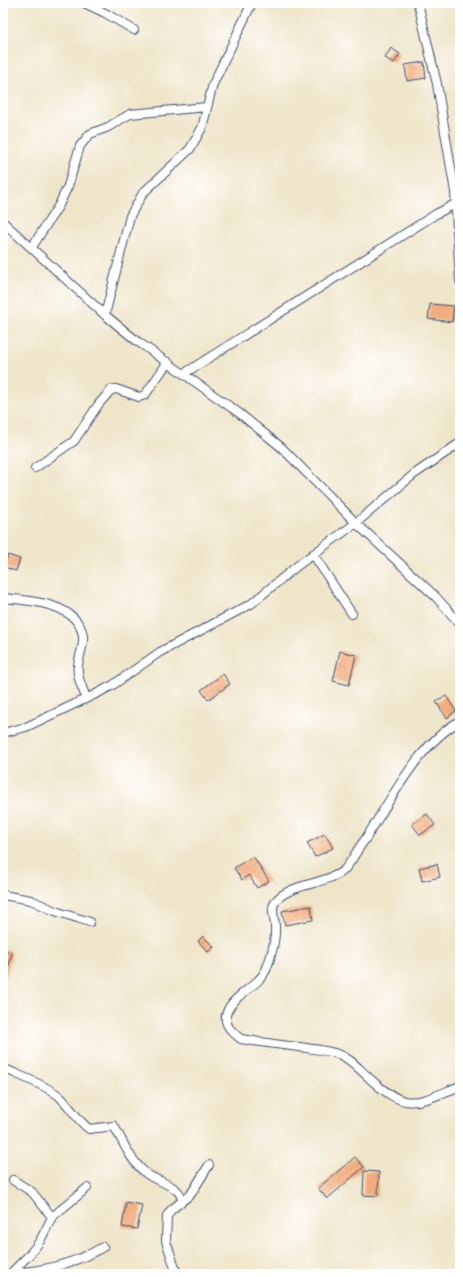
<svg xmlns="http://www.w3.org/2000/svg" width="463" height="1277" font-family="Dekko,sans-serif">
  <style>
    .building { fill: url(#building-hatch) }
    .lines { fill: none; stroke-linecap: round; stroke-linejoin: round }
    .street-casing { stroke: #3b4a6e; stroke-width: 10 }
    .street { stroke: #fff; stroke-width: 8 }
  </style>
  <defs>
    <pattern id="building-hatch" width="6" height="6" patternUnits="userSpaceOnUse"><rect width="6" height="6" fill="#f8b180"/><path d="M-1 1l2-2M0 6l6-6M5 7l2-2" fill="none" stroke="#c8906c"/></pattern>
  </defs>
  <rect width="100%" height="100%" fill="#fff"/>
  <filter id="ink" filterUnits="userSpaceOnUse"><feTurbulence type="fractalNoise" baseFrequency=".025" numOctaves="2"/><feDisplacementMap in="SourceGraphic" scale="8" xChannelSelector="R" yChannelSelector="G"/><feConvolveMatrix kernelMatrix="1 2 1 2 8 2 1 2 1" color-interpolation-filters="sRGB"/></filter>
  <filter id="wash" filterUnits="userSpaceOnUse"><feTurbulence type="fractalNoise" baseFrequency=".012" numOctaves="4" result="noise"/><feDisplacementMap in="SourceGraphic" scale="16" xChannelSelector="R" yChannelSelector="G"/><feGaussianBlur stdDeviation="0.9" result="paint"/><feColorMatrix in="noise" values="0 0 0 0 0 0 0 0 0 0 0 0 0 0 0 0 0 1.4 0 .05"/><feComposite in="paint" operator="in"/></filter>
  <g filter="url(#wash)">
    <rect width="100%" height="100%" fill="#efe5c9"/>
    <g id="blocks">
      <!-- building -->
      <path class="building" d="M391,48L400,54L394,63L385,58Z
        M424,62L426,78L407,81L405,65Z
        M430,304L454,306L452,322L428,319Z
        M8,555L20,559L16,571L4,567Z
        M340,651L356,655L349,685L333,681Z
        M223,674L230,684L208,700L201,690Z
        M446,696L456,711L447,718L436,702Z
        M427,814L435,825L420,835L412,824Z
        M325,834L333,848L315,857L307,843Z
        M253,856L269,881L257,888L249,875L242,880L234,868Z
        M437,864L440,877L422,881L419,868Z
        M311,906L313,920L285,925L282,911Z
        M203,936L214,947L208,952L198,941Z
        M3,950L12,952L6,978H3Z
        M355,1157L364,1167L327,1199L318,1188Z
        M364,1171L379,1172L378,1196L363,1195Z
        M126,1202L142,1205L137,1229L122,1227Z"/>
    </g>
  </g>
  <g filter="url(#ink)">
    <use href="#blocks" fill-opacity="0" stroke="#3b4a6e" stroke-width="1"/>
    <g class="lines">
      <!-- street casing -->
      <g class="street-casing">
        <path id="street" d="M84,3L105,13L134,30
          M418,3L437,84L455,192L460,281
          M3,222L105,315L137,341L239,413L281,447L356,523L436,597L460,624
          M32,247L59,205L68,186L80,146L90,134L108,127L130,114L207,107
          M105,315L130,216L143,193L190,149L202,128L213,84L252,3
          M185,373L436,214L457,203
          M35,468L74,441L98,405L111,390L116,389L139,397L145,395L168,362
          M313,554L352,614
          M3,598C28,600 78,603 83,636C84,646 79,656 78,666C76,677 83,688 86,698
          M460,721C418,744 390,802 364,841C358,848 350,865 343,871C327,884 287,884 275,902C270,910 275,918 275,926C276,939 271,958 266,970C259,986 233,995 227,1012C222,1024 233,1033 241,1039C260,1042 279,1045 299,1047C312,1049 326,1050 338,1054C350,1058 358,1068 367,1076C407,1113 414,1104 460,1086
          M3,733L26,727L96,694L113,685L160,652L251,604L297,566L356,523L413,475L460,443
          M3,895L31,900L55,911L90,922
          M3,1068C18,1075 48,1086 59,1096C70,1106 77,1120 89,1129L114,1126C124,1143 130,1161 147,1174C159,1183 180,1185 182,1200
          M13,1180L32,1192L52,1217
          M12,1273C45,1271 74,1264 103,1247
          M10,1274L30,1254L40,1241L52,1217L87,1188
          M177,1274L166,1241L167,1216L171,1210L191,1194L209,1165"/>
      </g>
      <!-- street -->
      <use href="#street" class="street"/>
    </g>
  </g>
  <!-- margin -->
  <rect width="463" height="1277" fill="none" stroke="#fff" stroke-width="16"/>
</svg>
